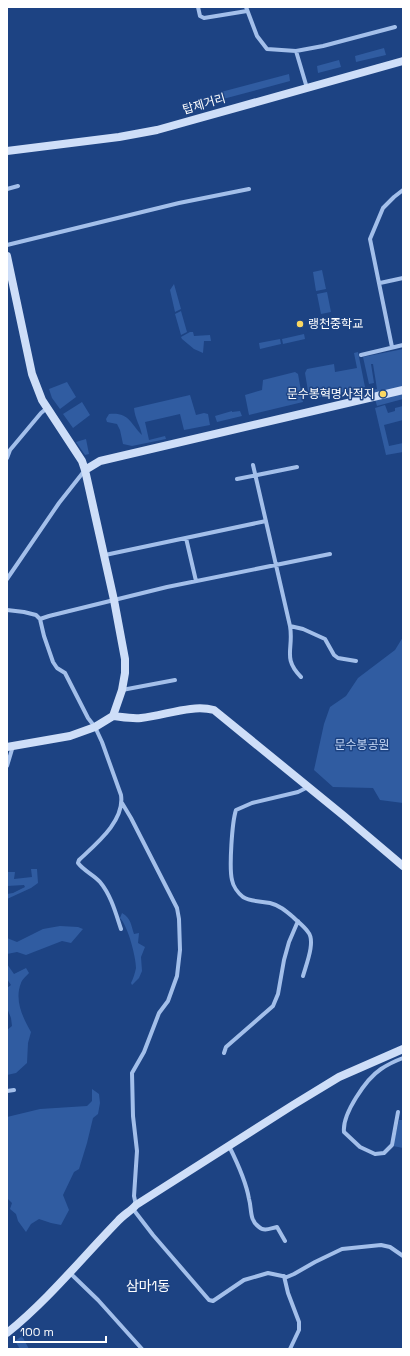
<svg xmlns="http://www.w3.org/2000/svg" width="410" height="1356" font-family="'Space Grotesk','Noto Sans KR',sans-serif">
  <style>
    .green { fill: #305ca1 }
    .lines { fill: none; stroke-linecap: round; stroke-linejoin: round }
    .street { stroke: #a3bfea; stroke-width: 4 }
    .secondary { stroke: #cedef8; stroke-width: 8 }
    .poi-dot { fill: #fad761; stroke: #1d4383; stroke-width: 1.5 }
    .labels { text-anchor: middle; stroke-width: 3; stroke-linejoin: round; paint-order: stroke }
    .street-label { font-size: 12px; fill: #fff; stroke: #1d4383 }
    .poi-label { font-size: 12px; fill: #fff; stroke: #1d4383; text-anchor: start }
    .park-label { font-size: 12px; fill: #c7daf7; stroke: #1d4383 }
    .quarter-label { font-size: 14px; fill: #fff; stroke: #1d4383 }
  </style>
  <rect width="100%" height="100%" fill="#1d4383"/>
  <!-- green -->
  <path class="green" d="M384,48L386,55L356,62L355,56Z
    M339,60L341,67L318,73L317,66Z
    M289,74L290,81L223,99L221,92Z
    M322,270L326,289L316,291L313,272Z
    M174,284L181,309L175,312L170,290Z
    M327,292L331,312L321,314L317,294Z
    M181,311L187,332L181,335L175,314Z
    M190,332H193L194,336L210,335L211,341H204L203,353L194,349L182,339L181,337Z
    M304,334L305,339L283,344L282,339Z
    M280,339L281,344L260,349L259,343Z
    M403,349V399L377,406L375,399L369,391L377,389L373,364H371L374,383L369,384L363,357Z
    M358,352L365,387L312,399L309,397L305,373L307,369L334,364L335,372L357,368L354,353Z
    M295,372L298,374L303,402L249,415L245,395L262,390L263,380Z
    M67,382L76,397L60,409L52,398L49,389Z
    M190,395L196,415L204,413L208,414L210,425L184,430L180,414L145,422L149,440L165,436L166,439L132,446L123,444L120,430L117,424L107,422L106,419L109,414C129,412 130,423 142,435C140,425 135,419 134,408Z
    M82,402L90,415L73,428L63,414Z
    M385,405L388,413L395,411V408L403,406V420L384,425L389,446L403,443V452L386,455L375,408Z
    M232,411V412L240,411L242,416L217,422L215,416Z
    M86,439L89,454L85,455L76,442Z
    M403,637V803L380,800L373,788L333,787L314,770L324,724L330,707L346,696L358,678L395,650Z
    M31,869H37L38,883L31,888L7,899V894L13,893L25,887L24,885L7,886V872H15L14,879L32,877Z
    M122,913C131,918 131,925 134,934L139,933L138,943L145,947L141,957L142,971L139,978L132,985L131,983C133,979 135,973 136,968C136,957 128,926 120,918Z
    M60,926L78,927L83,929L71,943L62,941L26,955L17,952L7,954V938L17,942L43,929Z
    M7,964L14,974L26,968L29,973C26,976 22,980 21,983C14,1000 23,1018 31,1032L28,1043L27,1063L16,1073L7,1075V1030L12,1026L11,1018L7,1008V988L11,985L7,979Z
    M92,1089L99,1094L100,1103L98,1114L93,1118L87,1143L79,1169L74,1172L63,1195L69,1210L61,1225L51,1223L39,1219L31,1224L26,1232L18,1221L16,1214L10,1209L12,1203L7,1198V1117L40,1109L87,1106L92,1101Z
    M399,1120H403V1148L393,1146Z
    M22,1336L29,1349H20L15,1341Z"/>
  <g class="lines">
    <!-- street -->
    <path class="street" d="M198,7L200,16L204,18L247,11
      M246,7L257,36L267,49L296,51L307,88
      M296,51L323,46L395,27
      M7,189L18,186
      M7,245L179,203L249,189
      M380,283L403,278
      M392,347L370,239L383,208L394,197L403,190
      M361,355L403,345
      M7,458L10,450L41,413L47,408
      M253,465L290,626C294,649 282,658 301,677
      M237,479L297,467
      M186,538L196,581
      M105,555L266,521
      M7,579L59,503L85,470
      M7,610L24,612L36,615L40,619L44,636L53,662L57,668L65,673L88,718L95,727L102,742L121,795C125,821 96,844 79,860L78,863C84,871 94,875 100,882C111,895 116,914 121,929
      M40,619L49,616L167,587L330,554
      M290,626L303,629L325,639L334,655L338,658L356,661
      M122,690L175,680
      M7,766L13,746
      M122,803L131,818L177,908L179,919L180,950L177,976L168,1001L159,1013L144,1052L132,1073L133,1116L137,1151L134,1196L136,1205
      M303,976C306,965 316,941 308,932C304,926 298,922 293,917C286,911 279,905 270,903C261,901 251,902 243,897C238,893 233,886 232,880C229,868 232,822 236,810L252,803L298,792L308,787
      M224,1053L226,1047L273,1006L278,994L284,960L289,942L298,921
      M7,1091L14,1090
      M398,1112L392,1145L384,1153L375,1154L360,1147L344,1132C342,1114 366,1079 381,1069C387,1065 395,1061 403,1058
      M229,1146C237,1162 246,1181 249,1199C252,1209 249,1220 259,1227C264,1232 271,1228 277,1227L285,1241
      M133,1209L153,1235L209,1300L213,1301L244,1280L268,1273L287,1277L294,1274L315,1262L342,1249L381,1245L390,1247L403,1256
      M70,1273L98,1300L142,1349
      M284,1276L288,1293L299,1322V1330L290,1349"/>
    <!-- secondary -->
    <path class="secondary" d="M7,151L119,137L157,130L403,61
      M7,256L32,374L42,400L82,461L85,470L114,600L125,659V673L122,690L113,716L95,727L70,736L7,747
      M85,470L100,461L403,390
      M113,716C122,717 132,719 141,718C164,716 191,704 214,710L344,816L403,866
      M7,1333C48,1300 81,1259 118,1221C123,1215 131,1211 136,1205L293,1105L339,1077L403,1049"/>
  </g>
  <!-- markers -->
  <g class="poi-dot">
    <circle cx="300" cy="324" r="4"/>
    <circle cx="383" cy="394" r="4"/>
  </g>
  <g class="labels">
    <!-- street labels -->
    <g class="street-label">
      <text transform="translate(204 104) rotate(-16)" y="4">탑제거리</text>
    </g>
    <!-- poi labels -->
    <g class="poi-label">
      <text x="308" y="328">랭천중학교</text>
      <text x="375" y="398" text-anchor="end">문수봉혁명사적지</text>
    </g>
    <!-- park labels -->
    <g class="park-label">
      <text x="362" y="749">문수봉공원</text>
    </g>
    <!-- quarter labels -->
    <g class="quarter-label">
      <text x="148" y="1291">삼마1동</text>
    </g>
  </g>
  <!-- border -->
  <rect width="410" height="1356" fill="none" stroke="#ffffff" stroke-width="16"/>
  <!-- scale -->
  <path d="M14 1336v6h92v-6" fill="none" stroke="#ffffff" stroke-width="2"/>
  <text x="20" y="1336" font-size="12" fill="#ffffff" stroke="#1d4383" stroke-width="3" paint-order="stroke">100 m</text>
</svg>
